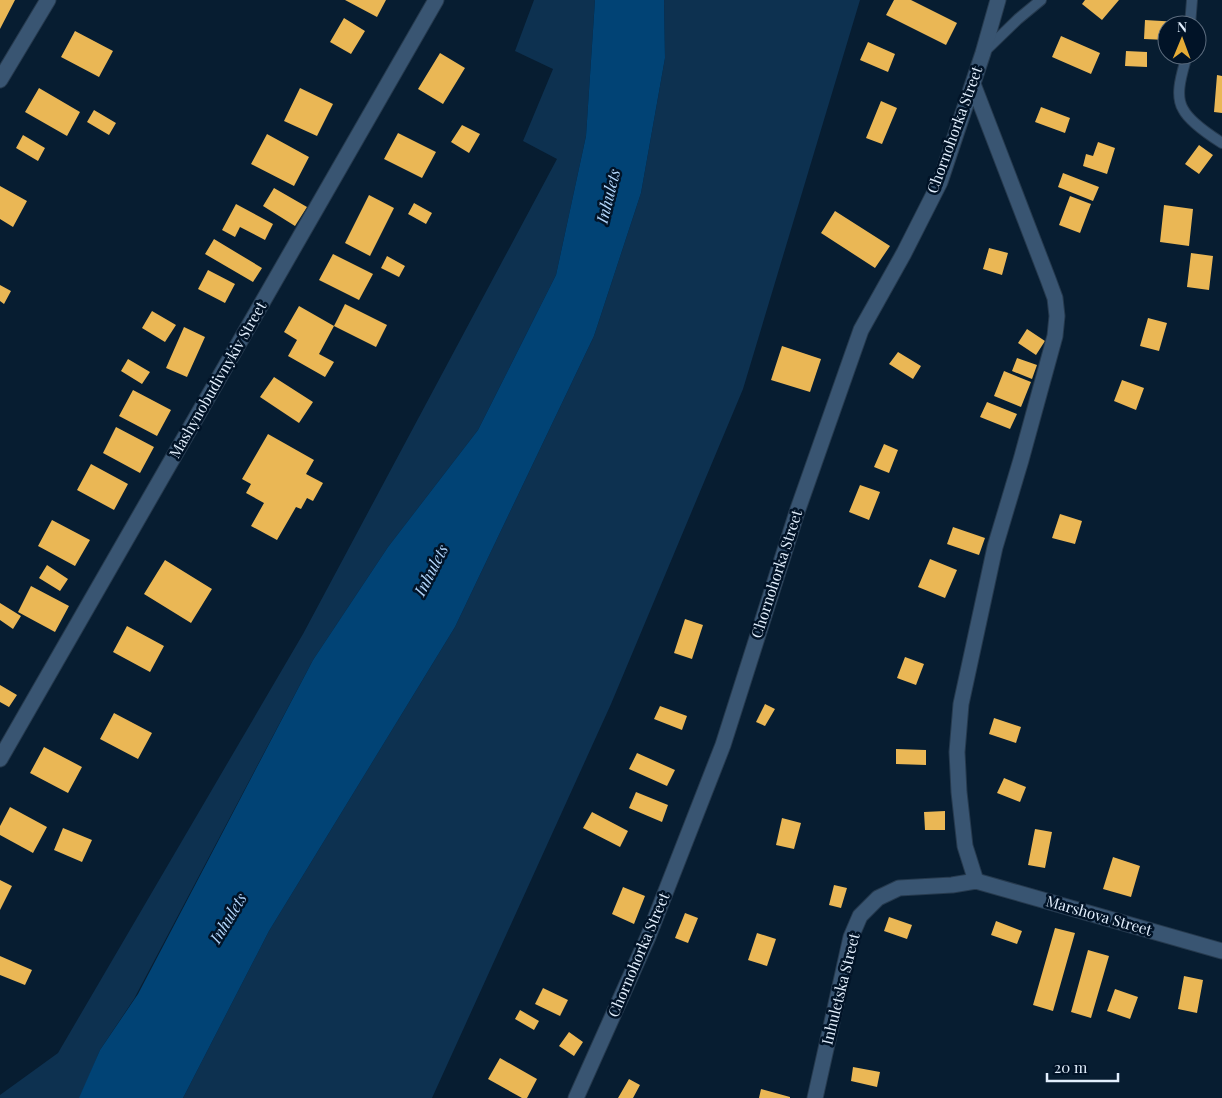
<svg xmlns="http://www.w3.org/2000/svg" width="1222" height="1098" font-family="'Playfair Display',serif">
  <style>
    .green { fill: #0d3150 }
    .water { fill: #014375 }
    .building { fill: #eab755 }
    .lines { fill: none; stroke-linecap: round; stroke-linejoin: round }
    .lane-casing { stroke: #263a4e; stroke-width: 12 }
    .street-casing { stroke: #263a4e; stroke-width: 17 }
    .lane { stroke: #395572; stroke-width: 10 }
    .street { stroke: #395572; stroke-width: 15 }
    .labels { text-anchor: middle; stroke-width: 5; stroke-linejoin: round; paint-order: stroke }
    .street-label { font-size: 15px; fill: #e2effd; stroke: #011327 }
    .water-label { font-size: 16px; font-style: italic; fill: #b2d5fa; stroke: #011327 }
  </style>
  <rect width="100%" height="100%" fill="#071d31"/>
  <!-- green -->
  <path class="green" d="M534,0H595L586,136L556,275L478,430L388,547L313,660L134,999L100,1050L80,1098H0V1095L58,1053L303,634L557,159L523,141L553,69L515,51Z
    M664,0H860L743,389L611,704L432,1098H183L269,931L455,627L594,336L641,193L665,58Z"/>
  <!-- water -->
  <path class="water" d="M595,0H664L665,58L641,193L594,336L455,627L269,931L183,1098H79L100,1050L138,994L313,660L388,547L478,430L556,275L586,136Z"/>
  <!-- building -->
  <path class="building" d="M0,0H15L0,29Z
    M345,0H386L377,17Z
    M894,0H911L957,23L946,45L886,15Z
    M1085,0H1119L1102,20L1082,4Z
    M344,18L365,31L351,54L330,42Z
    M1145,20L1179,22V25H1167V40L1144,39Z
    M75,31L113,51L99,77L61,57Z
    M1061,36L1100,53L1091,74L1052,57Z
    M868,42L895,54L888,72L860,60Z
    M1126,51L1147,52V67L1125,66Z
    M440,53L465,68L443,104L418,89Z
    M1217,75L1222,76V113L1214,112Z
    M39,88L80,112L67,136L25,112Z
    M300,88L333,104L317,136L284,121Z
    M881,101L897,108L882,144L866,138Z
    M1041,107L1070,118L1065,133L1035,122Z
    M94,110L116,123L109,135L87,122Z
    M462,125L480,134L469,153L451,142Z
    M398,133L436,152L422,178L384,159Z
    M267,134L309,157L294,186L251,164Z
    M23,135L45,148L38,161L16,148Z
    M1098,142L1115,148L1107,174L1083,166L1086,154L1093,156Z
    M1199,145L1213,155L1199,174L1185,164Z
    M1063,173L1099,187L1093,201L1058,187Z
    M0,186L27,201L13,227L0,219Z
    M274,188L307,207L295,226L263,206Z
    M369,195L394,208L370,256L345,243Z
    M1070,196L1091,204L1080,233L1059,225Z
    M414,203L432,213L426,224L408,214Z
    M236,204L273,224L265,240L240,227L235,237L222,230Z
    M1164,205L1193,209L1189,246L1160,242Z
    M835,211L890,246L875,268L821,233Z
    M214,239L262,268L253,282L205,254Z
    M989,248L1008,253L1002,275L983,269Z
    M1191,253L1213,256L1209,290L1187,287Z
    M333,254L373,274L359,300L319,280Z
    M387,256L405,266L399,277L381,268Z
    M208,270L235,284L225,303L198,289Z
    M0,285L11,291L4,304L0,301Z
    M345,304L387,325L376,347L334,326L319,354L334,362L325,377L288,356L297,340L284,332L299,306L334,326Z
    M152,311L176,325L165,342L142,328Z
    M1148,318L1167,323L1159,351L1140,346Z
    M184,327L205,337L187,377L166,368Z
    M1027,329L1045,341L1036,355L1018,343Z
    M782,346L821,359L810,392L771,380Z
    M898,352L921,366L913,379L889,364Z
    M1017,358L1037,365L1032,379L1012,371Z
    M128,359L150,372L142,384L121,371Z
    M1004,371L1031,382L1021,407L994,396Z
    M274,377L313,402L299,423L260,397Z
    M1122,380L1144,388L1136,410L1114,401Z
    M133,390L171,410L157,436L119,416Z
    M987,402L1017,414L1010,429L980,417Z
    M116,427L154,447L140,473L103,453Z
    M268,434L314,460L306,474L323,483L313,501L307,498L301,509L296,507L277,540L251,526L264,503L246,493L251,484L242,479Z
    M884,444L898,450L889,473L874,467Z
    M91,464L128,484L114,510L77,490Z
    M860,485L880,492L869,520L849,512Z
    M1060,514L1082,521L1075,544L1052,538Z
    M52,520L90,540L75,566L38,546Z
    M953,527L985,538L979,555L947,544Z
    M930,559L957,570L945,598L918,587Z
    M165,560L212,589L191,623L144,594Z
    M47,565L68,579L60,591L39,578Z
    M31,586L69,606L55,632L18,612Z
    M0,603L21,616L13,629L0,620Z
    M685,619L703,625L692,659L674,653Z
    M127,626L164,646L150,672L113,652Z
    M905,657L924,664L916,685L897,678Z
    M0,685L17,695L9,707L0,702Z
    M765,704L775,709L765,726L756,722Z
    M660,706L687,716L682,730L654,719Z
    M114,713L152,733L138,759L100,739Z
    M994,718L1021,727L1016,743L989,734Z
    M44,747L82,767L68,793L30,773Z
    M896,749L926,750V765L896,764Z
    M637,753L675,770L667,786L629,769Z
    M1004,778L1026,787L1020,802L997,793Z
    M636,792L668,805L662,822L629,808Z
    M10,807L47,827L33,853L0,835V826Z
    M945,811V830H925L924,812Z
    M592,812L628,831L620,847L583,828Z
    M782,818L801,823L794,849L776,845Z
    M63,828L92,840L82,862L54,850Z
    M1035,829L1052,832L1045,868L1028,865Z
    M1113,857L1140,866L1131,897L1103,889Z
    M0,880L12,886L0,910Z
    M834,885L847,888L841,908L829,905Z
    M623,887L645,896L634,924L612,914Z
    M685,913L698,918L688,943L675,938Z
    M889,917L912,925L907,939L884,931Z
    M996,921L1022,931L1017,944L991,935Z
    M1055,928L1075,933L1053,1011L1033,1005Z
    M757,933L776,939L767,966L748,960Z
    M1088,950L1109,956L1091,1018L1071,1012Z
    M0,956L32,970L25,985L0,975Z
    M1184,976L1203,980L1197,1013L1178,1009Z
    M543,988L568,1000L560,1016L535,1004Z
    M1115,989L1138,997L1130,1019L1107,1011Z
    M520,1010L539,1021L534,1030L515,1019Z
    M569,1032L583,1042L574,1056L559,1046Z
    M500,1058L537,1079L527,1098H522L488,1079Z
    M853,1067L880,1072L877,1087L851,1081Z
    M629,1079L640,1085L633,1098H618Z
    M761,1089L790,1097V1098H759Z"/>
  <g class="lines">
    <!-- lane casing -->
    <g class="lane-casing">
      <path id="lane" d="M1190,25L1192,0
        M985,51L1018,19L1041,0
        M1187,55C1183,71 1174,94 1183,109C1189,121 1211,136 1222,143"/>
    </g>
    <!-- street casing -->
    <g class="street-casing">
      <path id="street" d="M0,80L48,0
        M973,84L1048,279L1055,298L1057,316L1055,336L1021,460L995,547L961,704L957,752L959,792L965,846L976,881
        M0,759L436,0
        M576,1098L648,937L723,745L798,509L861,330L904,253L940,182L983,53L998,0
        M815,1098L851,937L860,916L878,898L899,888L952,885L976,881L1222,951"/>
    </g>
    <!-- lane -->
    <use href="#lane" class="lane"/>
    <!-- street -->
    <use href="#street" class="street"/>
  </g>
  <g class="labels">
    <!-- street labels -->
    <g class="street-label">
      <text transform="translate(955 130) rotate(-70)" y="5">Chornohorka Street</text>
      <text transform="translate(218 380) rotate(-60)" y="5">Mashynobudivnykiv Street</text>
      <text transform="translate(777 574) rotate(-72)" y="5">Chornohorka Street</text>
      <text transform="translate(1099 916) rotate(16)" y="5">Marshova Street</text>
      <text transform="translate(639 955) rotate(-67)" y="5">Chornohorka Street</text>
      <text transform="translate(841 989) rotate(-76)" y="5">Inhuletska Street</text>
    </g>
    <!-- water labels -->
    <g class="water-label">
      <text transform="translate(608 196) rotate(-76)" y="6">Inhulets</text>
      <text transform="translate(431 570) rotate(-63)" y="6">Inhulets</text>
      <text transform="translate(228 918) rotate(-59)" y="6">Inhulets</text>
    </g>
  </g>
  <!-- north arrow -->
  <g transform="translate(1182 40) rotate(1)"><circle r="24" fill="#011327" stroke="#5b6b7d"/>
  <path d="M0-4L9 19L0 12L-9 19Z" fill="#e6ac36"/>
  <text y="-8" font-size="14" font-weight="bold" text-anchor="middle" fill="#e2effd">N</text>
  </g>
  <!-- scale -->
  <path d="M1047 1073v8h71v-8" fill="none" stroke="#e2effd" stroke-width="2.5"/>
  <text x="1054" y="1073" font-size="15" fill="#e2effd" stroke="#011327" stroke-width="4" paint-order="stroke">20 m</text>
</svg>
